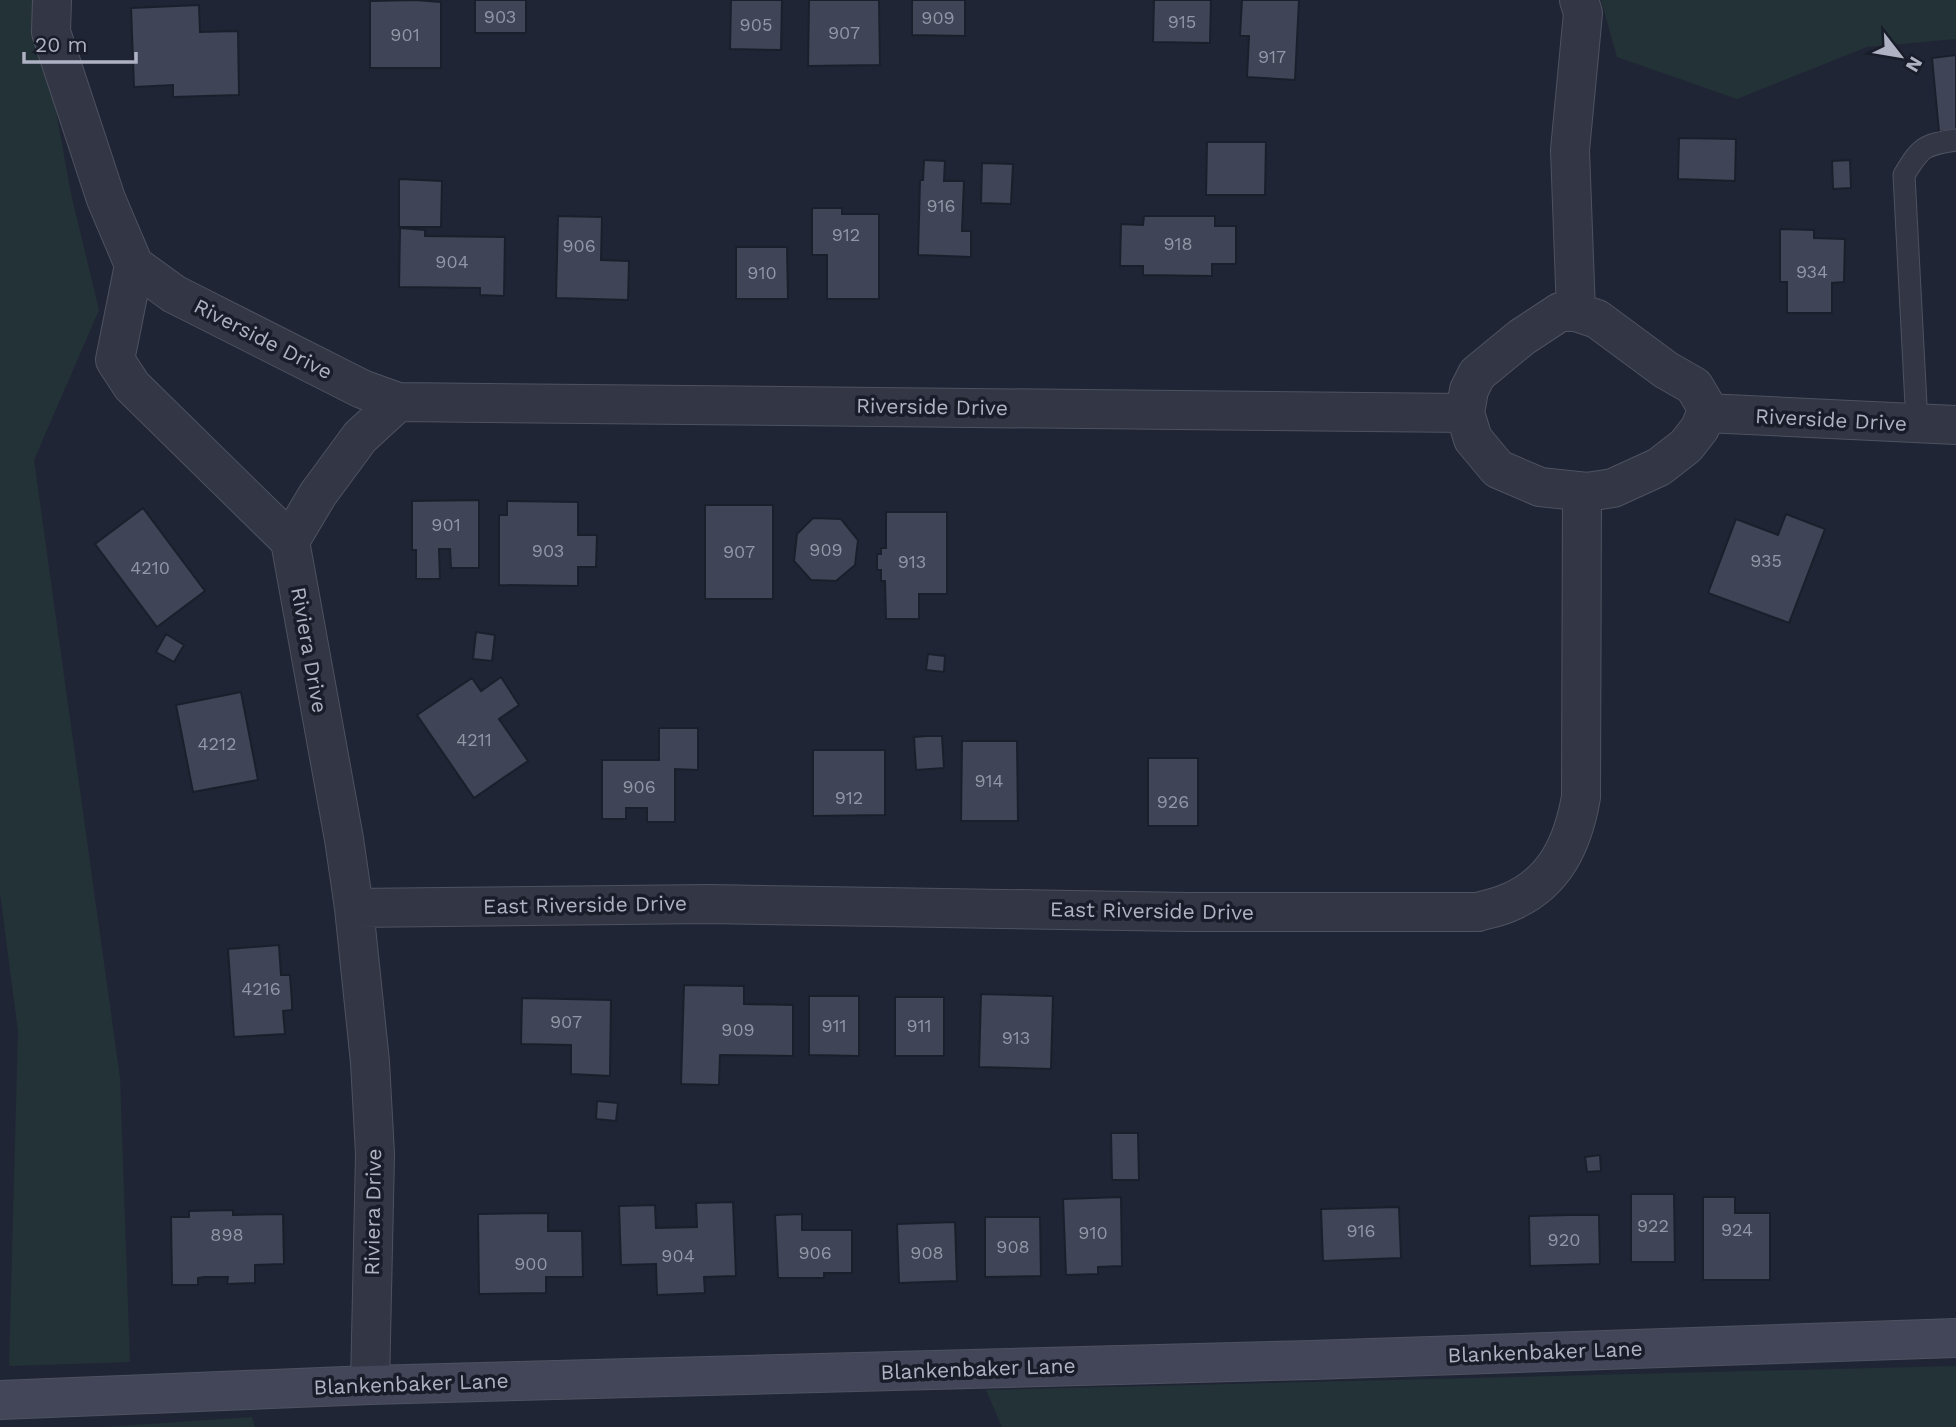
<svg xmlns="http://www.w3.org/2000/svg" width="1956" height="1427" font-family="'Work Sans',sans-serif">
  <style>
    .green { fill: #233237 }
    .building { fill: #3f4456; stroke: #1b1f2c; stroke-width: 2 }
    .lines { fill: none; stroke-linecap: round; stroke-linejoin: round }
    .lane-casing { stroke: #4e5260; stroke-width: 23 }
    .street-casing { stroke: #4e5260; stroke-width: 40 }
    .secondary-casing { stroke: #4e5260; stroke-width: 40 }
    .lane { stroke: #333745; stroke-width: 21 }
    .street { stroke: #333745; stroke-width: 38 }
    .secondary { stroke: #424658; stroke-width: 38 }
    .labels { text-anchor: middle; stroke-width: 7; stroke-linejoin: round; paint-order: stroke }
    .number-label { font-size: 18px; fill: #9296a7 }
    .street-label { font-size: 21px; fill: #aeb2c2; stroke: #191d2a }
  </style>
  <rect width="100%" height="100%" fill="#202535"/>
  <!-- green -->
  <path class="green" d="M0,0H36L71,194L99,310L34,460L120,1078L130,1362L9,1366L18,1031L0,893Z
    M1601,0H1956V39L1867,47L1737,99L1617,57Z
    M1956,1366V1427H1002L986,1390Z
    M252,1417L255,1427H104Z"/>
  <!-- building -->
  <path class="building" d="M415,0L441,2V68H370V1Z
    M475,0H526V33H475Z
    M731,0H782L781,50L730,49Z
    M809,0H879L880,65L808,66Z
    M912,0H965V36L912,35Z
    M1154,0H1211L1210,43L1153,42Z
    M1242,0H1299L1295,80L1247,77L1249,36H1240Z
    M199,5L200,32L238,31L239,95L173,97V85L134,87L131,8Z
    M1956,55V130L1939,132L1932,58Z
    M1679,138L1736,139L1735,181L1678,179Z
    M1207,142H1266L1265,195H1206Z
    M924,160L945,161L944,181H964L962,231H971V257L918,255L920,180H923Z
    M1850,160L1851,188L1833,189L1832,161Z
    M982,163L1013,164L1011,204L981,203Z
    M399,179L442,181L441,227H399Z
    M812,208H842V214H879V299H827V255H812Z
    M558,216L602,217L601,260L629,261L628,300L556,298Z
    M1144,216H1215V226H1236V264H1212V276L1143,275V266H1120L1121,224L1143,225Z
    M400,228L425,230V236L505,237L504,296L480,295V288L399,287Z
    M1780,229L1814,230V238L1845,239L1844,282L1832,283V313H1787V282H1780Z
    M736,247H787L788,299H736Z
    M479,500V568H451L450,549H439L440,579H416V550H412V501Z
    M507,501L578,502V535H597L596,567H578V586L499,585V515H507Z
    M705,505H773V599H705Z
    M143,508L205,591L157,627L95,544Z
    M886,512H947V594H919V619H886L885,581H881V570H877V554H881V548H886Z
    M1786,514L1825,529L1789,623L1708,593L1736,519L1778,535Z
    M813,518L841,519L858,540L855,565L836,581L811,580L794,561L797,534Z
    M476,632L495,635L492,661L473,659Z
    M166,634L184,645L174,662L156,652Z
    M928,654L945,656L944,672L926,670Z
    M501,677L519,705L499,719L528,761L474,798L417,715L472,678L481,691Z
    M241,692L258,780L193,792L176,705Z
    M659,728H698V770L675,769V822H647V808H626V819H602V760H659Z
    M926,736H942L944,768L916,770L914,737Z
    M962,741H1017L1018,821H961Z
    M813,750H885V815L813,816Z
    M1148,758H1198V826H1148Z
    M279,945L281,975H290L292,1003V1010L283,1011L285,1034L234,1037L228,949Z
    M684,985L744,986V1004L793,1005V1056L720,1055L719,1085L681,1084Z
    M981,994L1053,996L1051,1069L979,1067Z
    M809,996H859V1056L809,1055Z
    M895,997H944V1056H895Z
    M522,998L611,1000L610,1076L571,1074V1045L521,1044Z
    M597,1101L618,1103L616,1121L596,1119Z
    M1111,1133H1138L1139,1180H1112Z
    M1600,1155L1601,1171L1587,1172L1585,1157Z
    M1631,1194H1674L1675,1262H1631Z
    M1121,1197L1122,1266L1098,1267V1274L1066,1275L1063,1199Z
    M1703,1197H1735V1213H1770V1280H1703Z
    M733,1202L736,1276L704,1277L705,1293L657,1295L656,1264L621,1265L619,1206L655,1205L656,1228L697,1227L696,1203Z
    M1399,1207L1401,1258L1323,1261L1321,1209Z
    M233,1210V1215L283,1214L284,1264L255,1265V1283L227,1284L228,1277H204L198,1278V1285H172L171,1217H189V1211Z
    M548,1213V1231H582L583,1277H546V1293L479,1294L478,1214Z
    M802,1214V1230H852V1273H824V1278H778L775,1215Z
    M1570,1215H1599L1600,1264L1530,1266L1529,1216Z
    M985,1217H1040L1041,1276L985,1277Z
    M955,1222L957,1281L899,1283L897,1224Z"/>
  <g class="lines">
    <!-- lane casing -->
    <g class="lane-casing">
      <path id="lane" d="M1917,424L1904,175C1921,147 1923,145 1956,140"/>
    </g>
    <!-- street casing -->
    <g class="street-casing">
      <path id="street" d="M52,0L51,32L106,199L134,265L115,360L132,386L290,541L344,839L354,908L370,1062L375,1154L370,1385
        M134,265L174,294L362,389L398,402L1465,413
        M1560,312H1576L1597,319L1666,370L1694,386L1704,403L1706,413L1700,428L1686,446L1659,467L1613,488L1587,492L1540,487L1498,469L1473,439L1465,413L1469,390L1477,374L1522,337Z
        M1576,312L1570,150L1583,13L1579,0
        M1706,413L1956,425
        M290,541L318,494L360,437L398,402
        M354,908L709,904L1188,912H1478C1488,909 1500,907 1510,902C1555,883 1573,843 1581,797L1582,492"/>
    </g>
    <!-- secondary casing -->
    <g class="secondary-casing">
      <path id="secondary" d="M0,1400L370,1385L1312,1360L1956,1338"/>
    </g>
    <!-- lane -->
    <use href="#lane" class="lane"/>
    <!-- street -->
    <use href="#street" class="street"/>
    <!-- secondary -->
    <use href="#secondary" class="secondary"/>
  </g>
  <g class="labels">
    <!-- number labels -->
    <g class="number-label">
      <text x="500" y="23">903</text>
      <text x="938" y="24">909</text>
      <text x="1182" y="28">915</text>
      <text x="756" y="31">905</text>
      <text x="844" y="39">907</text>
      <text x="405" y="41">901</text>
      <text x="1272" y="63">917</text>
      <text x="941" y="212">916</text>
      <text x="846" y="241">912</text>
      <text x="1178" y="250">918</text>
      <text x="579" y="252">906</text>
      <text x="452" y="268">904</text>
      <text x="1812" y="278">934</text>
      <text x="762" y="279">910</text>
      <text x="446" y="531">901</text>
      <text x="826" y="556">909</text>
      <text x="548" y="557">903</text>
      <text x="739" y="558">907</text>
      <text x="1766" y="567">935</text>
      <text x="912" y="568">913</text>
      <text x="150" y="574">4210</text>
      <text x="474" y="746">4211</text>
      <text x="217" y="750">4212</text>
      <text x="989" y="787">914</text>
      <text x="639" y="793">906</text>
      <text x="849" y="804">912</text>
      <text x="1173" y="808">926</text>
      <text x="261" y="995">4216</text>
      <text x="566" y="1028">907</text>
      <text x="834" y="1032">911</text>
      <text x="919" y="1032">911</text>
      <text x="738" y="1036">909</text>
      <text x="1016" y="1044">913</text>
      <text x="1653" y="1232">922</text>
      <text x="1737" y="1236">924</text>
      <text x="1361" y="1237">916</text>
      <text x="1093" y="1239">910</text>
      <text x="227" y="1241">898</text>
      <text x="1564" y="1246">920</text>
      <text x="1013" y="1253">908</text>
      <text x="815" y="1259">906</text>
      <text x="927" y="1259">908</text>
      <text x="678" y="1262">904</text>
      <text x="531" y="1270">900</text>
    </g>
    <!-- street labels -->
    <g class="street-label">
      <text transform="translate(263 339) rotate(27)" y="7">Riverside Drive</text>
      <text transform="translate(932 407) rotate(1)" y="7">Riverside Drive</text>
      <text transform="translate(1831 420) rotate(3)" y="7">Riverside Drive</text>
      <text transform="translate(309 650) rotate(80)" y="7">Riviera Drive</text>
      <text transform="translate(585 905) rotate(-1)" y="7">East Riverside Drive</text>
      <text transform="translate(1152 911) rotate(1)" y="7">East Riverside Drive</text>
      <text transform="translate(373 1212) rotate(-89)" y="7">Riviera Drive</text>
      <text transform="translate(1545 1352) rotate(-2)" y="7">Blankenbaker Lane</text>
      <text transform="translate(978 1369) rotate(-2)" y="7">Blankenbaker Lane</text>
      <text transform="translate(411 1384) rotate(-2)" y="7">Blankenbaker Lane</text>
    </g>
  </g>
  <!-- north arrow -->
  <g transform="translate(1900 56) rotate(121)" stroke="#191d2a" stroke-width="5" paint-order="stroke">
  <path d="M0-5L12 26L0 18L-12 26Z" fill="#aeb2c2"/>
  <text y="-10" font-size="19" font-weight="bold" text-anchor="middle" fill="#aeb2c2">N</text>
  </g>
  <!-- scale -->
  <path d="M24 52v10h112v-10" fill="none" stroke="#aeb2c2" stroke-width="3.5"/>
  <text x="35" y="52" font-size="21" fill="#aeb2c2" stroke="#191d2a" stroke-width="5" paint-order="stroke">20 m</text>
</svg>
